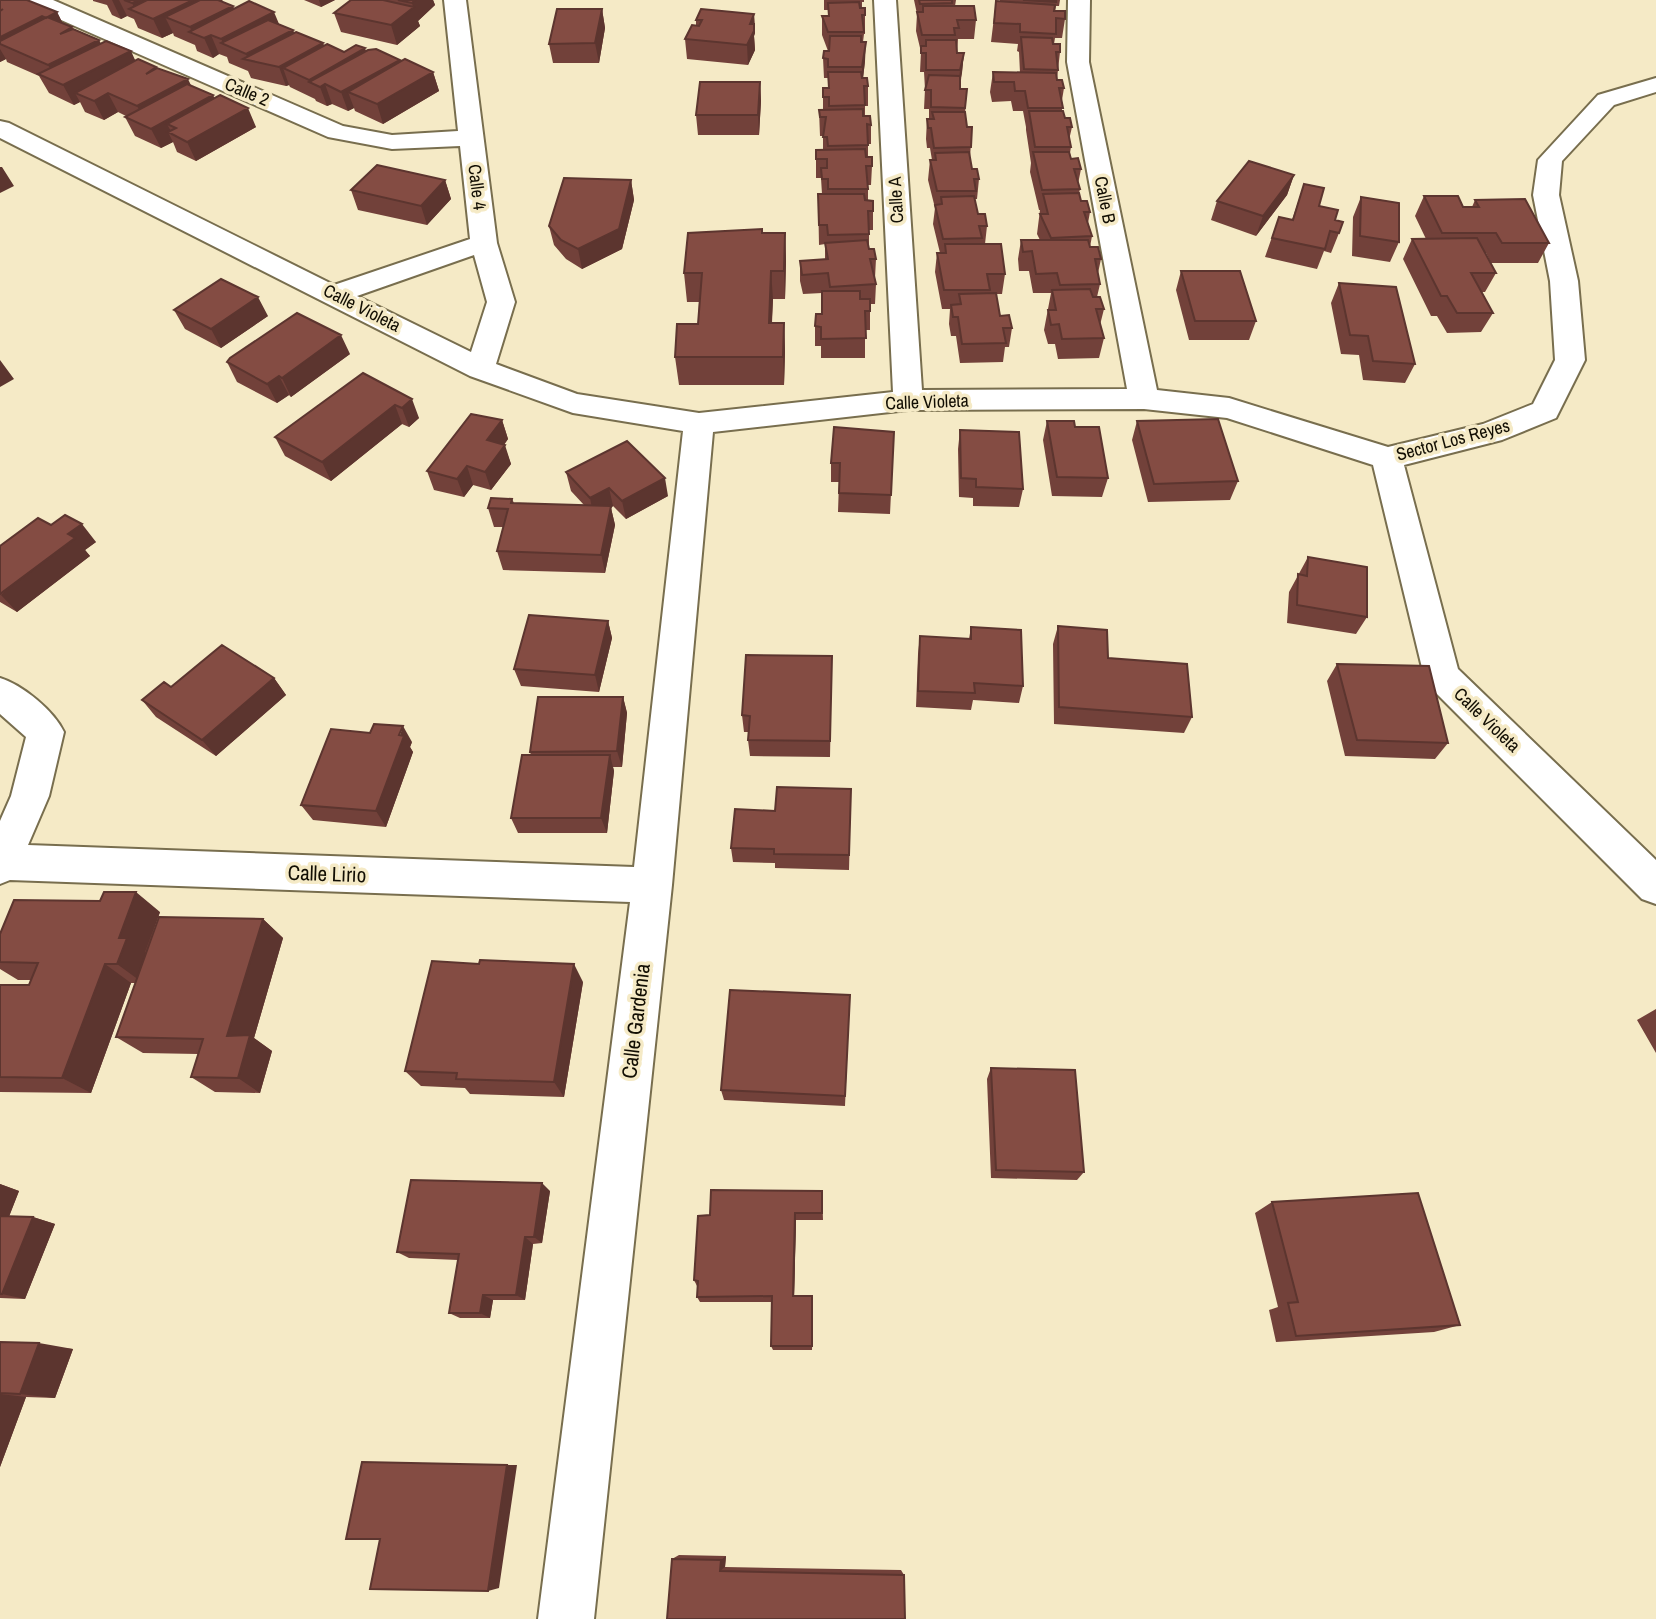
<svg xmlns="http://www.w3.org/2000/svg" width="1656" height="1619" font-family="'Archivo Narrow',sans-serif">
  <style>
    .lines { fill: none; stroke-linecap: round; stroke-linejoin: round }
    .street-casing { stroke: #786e4e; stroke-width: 4 }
    .street { fill: #fff; fill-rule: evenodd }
    .wall { fill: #72413a }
    .shaded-wall { fill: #5c352f }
    .building { fill: #844c43; stroke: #5c352f; stroke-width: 2 }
    .labels { text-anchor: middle; stroke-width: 7; stroke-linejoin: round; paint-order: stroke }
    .far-street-label { font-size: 18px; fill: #120e03; stroke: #f5eac6 }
    .street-label { font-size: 21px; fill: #120e03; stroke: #f5eac6 }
  </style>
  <rect width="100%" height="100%" fill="#f5eac6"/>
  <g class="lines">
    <!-- street casing -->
    <g class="street-casing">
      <path id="street" d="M24,0H53L343,126L392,135L458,131L444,0H466L497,243L515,302L496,364L577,394L699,413L893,392L874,0H896L922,390L1127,389L1067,62L1068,0H1090L1089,62L1157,390L1229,398L1388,447L1483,424L1533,404L1555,360L1550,281L1533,195L1538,160L1598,95L1656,78V92L1614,105L1562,161L1559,195L1578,281L1585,360L1556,418L1502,440L1404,465L1458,669L1656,860V904L1642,899L1429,686L1424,676L1373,465L1227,418L1144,409L908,410L713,432L672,885L594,1619H538L630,902L10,880L0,884V821L11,796L26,737L0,714V678C23,685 54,711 64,732L49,796L28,845L634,867L683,431L573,413L470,376L0,138V121L9,123L334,285L470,239L460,146L392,149L328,137L27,5ZM474,255L487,302L471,352L357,296Z"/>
    </g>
    <!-- street -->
    <use href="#street" class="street"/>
  </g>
  <!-- wall -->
  <path class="wall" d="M0,0L57,12L63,24L99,40L100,43L135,60L157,68L191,86L213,95L214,98L256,127L196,161L177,152L173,142L161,148L135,136L125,117L126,116L118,112L104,120L85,112L80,102L74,105L49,93L39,76L7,62L6,59L0,62Z
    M93,0H222L223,2L233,6L234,9L279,24L293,30L294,33L323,43L324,46L344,52L366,51L400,60V62L433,72L439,91L383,124L355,111L354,108L348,111L332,104L327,106L316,101L315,99L290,87L289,85L286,86L251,78L248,71L229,63L227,57L219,54L213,58L197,51L195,45L174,36L173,33L162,38L138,28L134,19L127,16L121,19L112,15L107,5L93,1Z
    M304,0H335L321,7Z
    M351,0H433L435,5L418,21L420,26L397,45L341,32L334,13Z
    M824,0H864V2H862V8L865,15V34H864L863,42L865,61L863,78L868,86V106H865V116L871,125V144H868V157L872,166L871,185H868V201L873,211V230H869V249L876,259L875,278L876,284L875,304H870V330H865V358H821V346H815V326L822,314V293L803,294L800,281V261L825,259V244L819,245L818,194H822L821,178H816V150H823V136H820L819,110H823V88H828V78H824L823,58L828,51L822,35V16H828V10H824Z
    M914,0H956L955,6L976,20L974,39H958L957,53H964L960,89H967L965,114L967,127H972L970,158L972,169L979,179L977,199H975L978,214L987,226L985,244L1005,274L1002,294H996L1000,316L1012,328L1009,347H1005L1003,362L960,363L956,336H951L949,324L950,309H942L935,272L937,253H940L933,224L935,208L928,180L930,160H932L930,148H927L926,139L927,119H929V109H924L925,89L924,72H920L921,52L916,31L917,14Z
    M1000,0H1060L1059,6H1056L1055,11L1065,19L1062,38H1055L1054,44L1060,52L1057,79L1064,88L1062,100V111L1065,118L1072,127L1069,140L1071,147L1070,153L1071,159L1081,169L1078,184L1080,189L1079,193L1081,201L1090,212L1088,223L1092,236L1090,247L1101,259L1098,273L1100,284L1097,297L1104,309L1100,325L1104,338L1099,358L1058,359L1055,344H1048L1044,330L1051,293H1033L1029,271H1019L1018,259L1021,240H1040L1037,234L1040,210H1039L1030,172L1031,163L1026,130V127L1023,111H1013L1011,101L992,102L990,92L993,72L1020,73L1019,52L1017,51L1018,44L991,42L996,1H1000Z
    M602,9L605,28L599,63H553L549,44Z
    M754,14L755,33L754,36L755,50L748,65L687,59L685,39L696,26V20Z
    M760,82L761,101L759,135H698L696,115Z
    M1294,175L1287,195L1256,236L1211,220L1217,201Z
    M445,180L451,199L427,225L358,210L351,190Z
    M631,180L634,200L622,249L582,269L566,259L554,245L549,226Z
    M1304,184L1319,206L1335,220L1339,233L1331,253L1324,251L1317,269L1265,257L1279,217L1292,220Z
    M1424,196L1463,207H1472L1475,200L1549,243L1538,263H1491L1486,253H1485L1496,273L1485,292H1482L1493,313L1481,332L1447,333L1437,316H1431L1403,259L1412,239H1426L1415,216Z
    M1361,197L1399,242L1390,262L1352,256L1353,217Z
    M762,233H785L786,261L785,299H773L772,323H784L785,352L784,385H679L675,357L698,324L699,302H687L684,273Z
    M1181,271L1256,321L1249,340H1189L1176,290Z
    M1339,283L1415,364L1405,383L1363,380L1359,355L1341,354L1331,303Z
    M174,310L268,316L221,348L185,329Z
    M350,354L291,397L289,395L277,403L237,382L227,362Z
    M363,373L419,418L409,427L402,424L331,481L285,456L275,437Z
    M502,420L508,439L504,445L511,464L491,490L473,485L464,497L434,490L427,471Z
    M1047,421L1075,427L1108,478L1102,497L1052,496L1043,440Z
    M1137,421L1238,481L1230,500L1148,502L1132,440Z
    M960,430L1023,489L1019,507L973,506V498L959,497L958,449Z
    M894,432L890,514L838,512L839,482H831V463Z
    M566,472L668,496L626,519L613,506L611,508L615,525L605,573L503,570L497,551L503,527H494L488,508L512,499L514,503L584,505L571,491Z
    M51,525L96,542L85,550L90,556L17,612L0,602V546Z
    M1308,557L1367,617L1356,634L1287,623L1289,592Z
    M608,621L612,638L599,692L521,686L514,669Z
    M1058,626L1108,658L1192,717L1184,733L1054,724L1053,644Z
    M971,627L1023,686L1019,703L973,700L971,710L916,707L918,654L920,636L969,639Z
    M832,656L830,757L750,756L748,740L749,732H744L742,715Z
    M1337,664L1448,743L1435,759L1345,756L1327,681Z
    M274,678L286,695L216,756L156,717L142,700L171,687Z
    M623,697L627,713L622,767H613L614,771L607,833H518L511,818L531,755L530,752Z
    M412,742L410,747L413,752L386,827L313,820L301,805Z
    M851,789L849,870L775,868V863L733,862L731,848L775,811Z
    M160,912L146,953L263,919L283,938L254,1038L272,1051L260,1093L215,1092L191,1077L198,1054L143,1053L116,1037L136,983H131L91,1093L0,1092V985H29L31,980H18L0,969V934Z
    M583,982L564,1097L470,1094L465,1088L421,1086L405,1071Z
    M850,995L845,1106L724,1100L721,1090Z
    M1656,1009V1053L1637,1020Z
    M991,1068L1084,1172L1077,1180L991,1178L987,1079Z
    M0,1184L19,1191L9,1216L33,1217L55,1224L25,1299L0,1298Z
    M550,1191L542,1243L533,1244L525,1300H493L490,1318H460L449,1313L458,1260L409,1258L397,1252Z
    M822,1191L823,1220H796L794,1296L813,1301L812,1350H773L771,1346L772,1302H700L697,1297V1286L694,1280L710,1215Z
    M1272,1202L1460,1325L1434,1332L1276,1342L1269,1310L1278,1307L1255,1213Z
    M0,1342L73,1349L55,1398L26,1397L0,1467Z
    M679,1555L726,1556L725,1567L901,1570L904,1575L905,1619L672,1559Z"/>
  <!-- shaded-wall -->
  <path class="shaded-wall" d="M112,0H119L127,16L121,19Z
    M140,0H189L136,12L132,3Z
    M193,0H222L225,7L165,17L173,33L162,38L153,19Z
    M319,0H335L321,7Z
    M415,0H433L435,5L418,21L420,26L397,45L391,25L413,7L412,3Z
    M233,6L241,25L211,35L219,54L213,58L204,38L192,33L190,27Z
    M602,9L605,28L599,63L595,43Z
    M57,12L66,30L72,27L82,47L46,18Z
    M274,12L282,31L224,44L221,39Z
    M754,14L755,33L754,36L755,50L748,65L747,45L750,24Z
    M42,16L52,35L0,44V37Z
    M293,30L300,49L248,60L246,54Z
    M99,40L109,59L59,84L48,65Z
    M866,42L865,61L862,87V67Z
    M323,43L330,63L283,68L289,85L286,86L279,67Z
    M365,48L372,68L325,84L332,104L327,106L320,87L310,83L309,80Z
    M0,49L6,59L0,62Z
    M131,51L140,71L75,93L80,102L74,105L63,85Z
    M964,53L962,73L958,90L960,70Z
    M400,60L405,79L348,92L354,108L348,111L341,92Z
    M433,72L439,91L383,124L377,104Z
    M188,79L197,98L147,125L137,106Z
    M760,82L761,101L759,135L758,115Z
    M108,93L118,112L104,120L94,101Z
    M213,95L222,115L176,128L167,124L173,135L168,132L173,142L161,148L151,129Z
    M248,108L256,127L196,161L187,142Z
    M0,167H2L14,186L0,193Z
    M1294,175L1287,195L1256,236L1263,216Z
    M445,180L451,199L427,225L421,206Z
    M631,180L634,200L622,249L582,269L578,249Z
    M785,233L786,261L785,299L784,271Z
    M771,271L773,299L770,352L769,323Z
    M258,297L268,316L221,348L211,329Z
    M784,323L785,352L784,385L783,357Z
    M341,335L350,354L291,397L282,378Z
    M0,360L14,379L0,387Z
    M279,376L289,395L277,403L267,384Z
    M412,399L419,418L409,427L402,408Z
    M395,405L402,424L331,481L322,462Z
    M502,420L508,439L493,459L487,440Z
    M505,445L511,464L491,490L485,472Z
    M467,466L473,485L464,497L457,479Z
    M665,478L668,496L626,519L622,501Z
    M609,488L613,506L611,508L615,525L605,573L590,498Z
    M82,524L96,542L85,550L90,556L17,612L1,595L68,534Z
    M608,621L612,638L599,692L595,675Z
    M274,678L286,695L216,756L202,740Z
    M623,697L627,713L622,767L617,751Z
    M403,726L412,742L410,747L413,752L386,827L376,811Z
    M610,755L614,771L607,833L601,818Z
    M136,892L160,912L145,952L152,957L143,983L117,964L119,938Z
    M263,919L283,938L254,1038L272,1051L260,1093L238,1078L227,1036Z
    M105,964L131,983L91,1093L62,1078Z
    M574,964L583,982L564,1097L554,1082Z
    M542,1183L550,1191L542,1243L534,1237Z
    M0,1184L19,1191L7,1222L0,1220Z
    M795,1213L796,1220L794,1302L793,1296Z
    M33,1217L55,1224L25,1299L2,1294Z
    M525,1237L533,1244L525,1300L516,1295Z
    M483,1295L493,1300L490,1318L480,1313Z
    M39,1343L73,1349L55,1398L20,1394Z
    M0,1394L26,1397L0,1467Z
    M507,1465H517L499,1588L488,1591Z
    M726,1556L725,1567L720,1571L721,1560Z"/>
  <!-- building -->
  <path class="building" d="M0,0H27L57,12L46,18L42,16L0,37V11L3,9L0,11Z
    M124,0H140L132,3Z
    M147,0H193L153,19L129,9Z
    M200,0H218L233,6L190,27L165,17Z
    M351,0H383L414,7L391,25L334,13Z
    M398,0H415L412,3Z
    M919,0H952V3L920,4Z
    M1023,0H1056V2Z
    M249,1L274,12L221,39L211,35L204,38L189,32Z
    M996,1L1055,5L1054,11H1065V19L1056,18V34L1020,32V24L994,23Z
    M859,2L860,8H865V15H862L864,32H828L822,16H829L828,3Z
    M923,6H974L976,20H957L959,28H954L955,35H922L917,12H923Z
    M557,9H602L595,43L549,44Z
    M701,9L754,14L750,24H754V31L747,45L685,39L692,25L699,26L702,20H696Z
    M47,17L72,27L60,34L73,29L99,40L48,65L0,44V41Z
    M268,20L293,30L246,54L221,43Z
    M296,32L323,43L279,67L243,59Z
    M830,36H861V42H866L862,67H828V59L823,58L824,51H829Z
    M1021,37L1052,38L1053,44H1060V52H1056L1058,70L1024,69Z
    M926,40H956L957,53H964L960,70H926V53H921V46H926Z
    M106,41L131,51L63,85L38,74Z
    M327,44L344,52L356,45L365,48L309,80L283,68Z
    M376,49L400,60L341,92L325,84L320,87L309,82L368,50Z
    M138,59L156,67L146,74L157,68L188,79L137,106L108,93L94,101L75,93Z
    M405,59L433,72L377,104L348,92Z
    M828,72H861L862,78H867L868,86H864L865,105L829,106V97H823V88H829Z
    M993,72L1056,73L1057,80H1062L1064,88H1059L1063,108H1028L1025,91H1015L1014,82H994Z
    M929,75L960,76V89H967L965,108L931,107V90H925Z
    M700,82H760L758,115H696Z
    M187,84L213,95L151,129L125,117Z
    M220,95L248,108L187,142L168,132L176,128L167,124Z
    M863,109V116H870L871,125L867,124L868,145L828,146L827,137H823L826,117H820L819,110Z
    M1029,111H1063L1065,118H1070L1072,127H1067L1071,147H1035Z
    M932,112H965L967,127H972L971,147L934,148L931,128H928L927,119H934Z
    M865,149L866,157H872V166H866L868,189H828V179H822L821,168H827V159H816V150Z
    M969,152L972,169H977L979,179H974L976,191H937L930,160H936L935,153Z
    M1033,152H1069L1071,159L1078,158L1081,169H1074L1080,189L1042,190Z
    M1249,161L1294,175L1263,216L1217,201Z
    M377,165L445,180L421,206L351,190Z
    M564,178L631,180L619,229L578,249L561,240L549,226Z
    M1304,184L1324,188L1319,206L1338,210L1335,220L1343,222L1339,233L1330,231L1325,249L1272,238L1279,217L1293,220Z
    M1079,193L1081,201H1087L1090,212H1084L1092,236L1051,238L1040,214H1048L1043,194Z
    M818,194H864L865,200L873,201V211H868L869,234L828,235L827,225H819Z
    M974,196L978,214H985L987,226H979L982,238L943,239L935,205L942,204L941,197Z
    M1424,196H1458L1463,207H1479L1475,200L1525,199L1549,243H1502L1496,233H1442Z
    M1361,197L1399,203V242L1360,236Z
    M762,229V233H785L784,271H771L769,323H784L783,357H675L677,324H698L702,273H684L688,233Z
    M1477,238L1496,273H1471L1493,313H1457L1447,296H1441L1412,239Z
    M867,240L869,249H874L876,259H870L876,284L830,287L828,273L802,275L800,261L828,259L825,243Z
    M1021,240H1088L1090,247H1098L1101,259H1095L1100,284L1060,285L1057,273L1036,274L1032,251L1023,252Z
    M945,244H1001L1005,274H987L990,290H944L937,253H946Z
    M1181,271H1240L1256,321H1195Z
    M221,279L258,297L211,329L174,310Z
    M1339,283L1396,287L1415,364L1373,361L1368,336L1350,335Z
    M1090,289L1093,297H1100L1104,309H1096L1104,338L1062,339L1059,324L1051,325L1048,310H1056L1052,290Z
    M822,291H860V299H870V311H865L866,338L821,339V327L815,326L816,314H822Z
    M996,293L1000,316L1009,315L1012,328H1003L1006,343L962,344L958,317H953L951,305L961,304L959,294Z
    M297,313L341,335L282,378L279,376L267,384L227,362L230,358Z
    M363,373L412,399L402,408L395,405L322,462L275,437Z
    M471,414L502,420L487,440L505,445L485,472L467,466L457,479L427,471Z
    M1218,419L1238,481L1154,484L1137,421Z
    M1047,421H1074L1075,427H1099L1108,478L1057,477Z
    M834,427L894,432L891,495L839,493L840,463H831Z
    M960,430L1019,432L1023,489L976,487V479L961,478Z
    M627,441L665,478L622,501L609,488L590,498L566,472Z
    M491,498L512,499L511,503L611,506L601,555L497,551L508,509L488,508Z
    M65,515L82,524L68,534L75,538L0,594V546L38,518L51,525Z
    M1308,557L1367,567V617L1297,605L1298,574L1307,576Z
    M529,615L608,621L595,675L514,669Z
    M1058,626L1107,630L1108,658L1187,664L1192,717L1059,707Z
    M971,627L1021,630L1023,686L974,683L975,693L918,691L920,636L971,639Z
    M222,645L274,678L202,740L142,700L164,682L171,687Z
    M746,655L832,656L830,741L748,740L750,716L742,715Z
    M1337,664L1429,666L1448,743L1357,740Z
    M538,697H623L617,751L530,752Z
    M374,724L403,726L399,735L404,736L376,811L301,805L331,729L370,733Z
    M522,755H610L601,818H511Z
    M777,787L851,789L849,855L774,854V849L731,848L735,809L775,811Z
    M104,892H136L119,938H127L117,964H105L62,1078L0,1077V985H29L38,963L0,962V934L14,900L100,901Z
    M159,917L263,919L227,1036L250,1035L238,1078L191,1077L203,1039L116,1037Z
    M480,960L574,964L554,1082L456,1079L457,1073L405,1071L432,961L479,964Z
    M730,990L850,995L845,1096L721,1090Z
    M991,1068L1075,1070L1084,1172L996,1170Z
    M411,1180L542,1183L534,1237H525L516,1295H483L480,1313H449L459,1254L397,1252Z
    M711,1190L822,1191V1213H795L793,1296H812V1346H771L772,1296L697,1297L698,1281L694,1280L698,1216L710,1215Z
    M1418,1193L1460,1325L1296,1336L1288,1303L1298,1302L1272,1202Z
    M0,1216L33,1217L2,1294H0Z
    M0,1342L39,1343L20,1394L0,1393Z
    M362,1462L507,1465L488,1591L370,1589L380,1539H346Z
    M672,1559L721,1560L720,1571L904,1575L905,1619H667Z"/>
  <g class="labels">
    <!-- far-street labels -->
    <g class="far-street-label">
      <text transform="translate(247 92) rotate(23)" y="6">Calle 2</text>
      <text transform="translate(477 187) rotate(83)" y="6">Calle 4</text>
      <text transform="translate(896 200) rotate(-93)" y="6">Calle A</text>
      <text transform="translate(1105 200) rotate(79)" y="6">Calle B</text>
      <text transform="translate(362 308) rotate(27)" y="6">Calle Violeta</text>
      <text transform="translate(927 402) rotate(-2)" y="6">Calle Violeta</text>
      <text transform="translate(1453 440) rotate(-15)" y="6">Sector Los Reyes</text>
      <text transform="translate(1487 720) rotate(44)" y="6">Calle Violeta</text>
    </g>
    <!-- street labels -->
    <g class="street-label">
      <text transform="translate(327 874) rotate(2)" y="7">Calle Lirio</text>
      <text transform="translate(636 1021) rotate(-83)" y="7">Calle Gardenia</text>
    </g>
  </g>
</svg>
